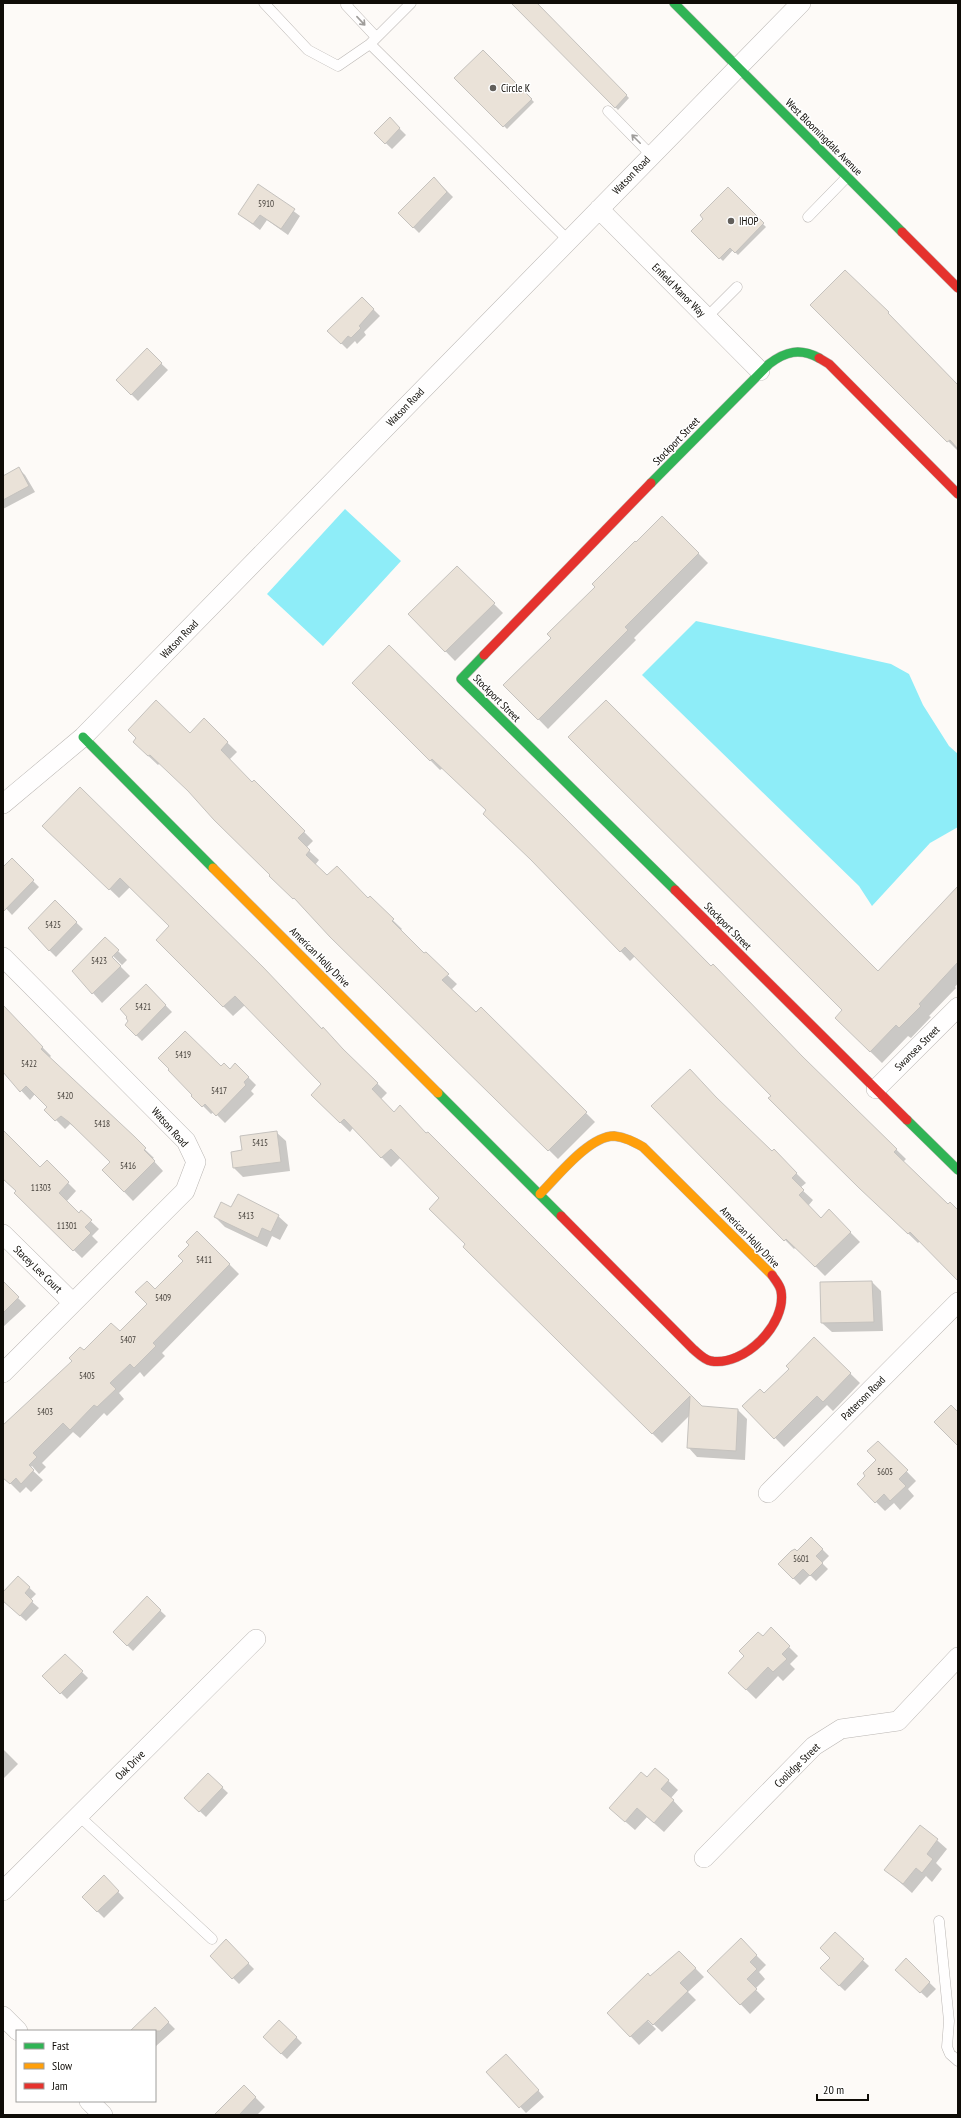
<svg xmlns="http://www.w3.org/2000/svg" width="961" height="2118" font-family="'PT Sans Narrow',sans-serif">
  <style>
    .water { fill: #8eedf8 }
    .shadow { fill: #0003 }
    .building { fill: #eae2d8; stroke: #c5c2be }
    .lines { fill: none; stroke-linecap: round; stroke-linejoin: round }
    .lane-casing { stroke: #bab6b3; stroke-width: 11 }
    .street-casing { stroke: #bab6b3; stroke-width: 20 }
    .fast-casing { stroke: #bab6b3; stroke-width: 10 }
    .slow-casing { stroke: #bab6b3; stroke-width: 10 }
    .jam-casing { stroke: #bab6b3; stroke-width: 10 }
    .lane { stroke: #fffefe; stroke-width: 10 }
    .street { stroke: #fffefe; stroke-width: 19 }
    .fast { stroke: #30b455; stroke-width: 9 }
    .slow { stroke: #ff9f0a; stroke-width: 9 }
    .jam { stroke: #e5322d; stroke-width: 9 }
    .oneway { stroke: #9f9d9b }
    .poi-dot { fill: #625f5b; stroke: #fff; stroke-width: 1.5 }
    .labels { text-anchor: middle; stroke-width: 3; stroke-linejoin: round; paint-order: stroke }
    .number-label { font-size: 9px; fill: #47423c }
    .poi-label { font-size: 11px; fill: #0f0c07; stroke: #fff; text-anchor: start }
    .street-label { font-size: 11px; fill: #0f0c07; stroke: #fff }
  </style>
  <rect width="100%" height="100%" fill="#fdfaf7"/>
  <!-- water -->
  <path class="water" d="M345,509L401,561L323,646L267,594Z
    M696,621L891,664L909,674L923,705L949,746L958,754V827L930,843L872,906L859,886L642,675Z"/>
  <!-- shadow -->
  <path class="shadow" d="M513,3H535L629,98L618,110Z
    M483,51L534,102L507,129L456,78Z
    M390,119L406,135L392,149L375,133Z
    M434,178L453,197L419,233L399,213Z
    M259,185L300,216L288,235L267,220L260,230L239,214Z
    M728,189L766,227L738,255L733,250L723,261L692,231L705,219Z
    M362,298L380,316L364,332L366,335L357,344L355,341L347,349L329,331Z
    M812,305L958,386V451Z
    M147,350L168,370L138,401L117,380Z
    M19,469L25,475L35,492L3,509V477Z
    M662,517L708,563L634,638L636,640L548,729L505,685L553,638L596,587Z
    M457,567L503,613L455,661L409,614Z
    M353,683L711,968L906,1159L903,1162L948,1206L958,1211V1280L920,1241L918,1243L870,1197L635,956L630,961L487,811L443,768L440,770Z
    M204,720L237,752L229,760L252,783L254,781L313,841L306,848L319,860L315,865L327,877L368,899L370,898L402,929L400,931L457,984L451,990L476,1014L481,1008L595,1122L558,1159L225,830L191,793L160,763L158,765L143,751L190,734Z
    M80,789L387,1093L381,1099L394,1113L426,1134L428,1133L701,1407L738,1410L747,1419L745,1460L697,1457L688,1447L690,1415L662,1443L464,1247L466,1244L441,1198L401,1157L391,1167L353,1128L350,1132L321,1104L323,1084L245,1005L233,1016L157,940L171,926L130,887L119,898L53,835Z
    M12,860L39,887L12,915L3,905V868Z
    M958,888V983L955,987L956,988L929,1016L931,1017L911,1038L908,1036L882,1063L836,1018L915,935L913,934Z
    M55,902L83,929L56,957L39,940Z
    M105,938L127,960L122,965L109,952L108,954L130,976L102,1003L73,971Z
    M146,985L172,1012L142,1041L126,1025L130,1021Z
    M3,1007L51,1056L49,1058L154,1158L152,1159L163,1171L133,1201L103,1170L111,1162L79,1131L70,1124L65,1129L46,1110L48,1107L35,1094L30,1100L3,1071Z
    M235,1064L256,1085L251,1091L254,1094L225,1123L214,1112L211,1114L193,1096L221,1068L230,1070Z
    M721,1103L772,1152L774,1151L806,1183L800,1188L813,1200L808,1206L821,1219L829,1211L860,1242L825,1276L796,1247L794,1249L652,1106Z
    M276,1132L286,1141L290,1171L243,1177L234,1168L244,1151Z
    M3,1133L40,1169L47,1162L76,1191L66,1202L79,1214L81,1212L99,1229L92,1236L98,1242L82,1258L23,1201L17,1192L3,1178Z
    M232,1209L278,1216L288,1225L280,1240L272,1236L267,1247L225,1227L215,1217Z
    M197,1232L239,1274L162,1353L165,1356L144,1377L140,1372L119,1393L124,1399L107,1416L104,1413L80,1438L73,1432L42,1463L46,1467L39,1474L32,1466L30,1468L43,1480L31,1492L26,1487L20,1493L3,1476V1426L84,1351L120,1332L148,1304L155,1290L184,1261Z
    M872,1282L881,1291L883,1331L832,1332L822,1323Z
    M3,1288H8L26,1306L3,1327Z
    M814,1338L860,1383L833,1411L827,1405L784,1447L744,1406L764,1395L791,1369Z
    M878,1442L916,1481L908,1489L914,1496L900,1510L894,1503L885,1511L858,1484L877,1460Z
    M811,1538L829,1556L822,1563L828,1569L816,1581L810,1575L800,1585L779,1564L797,1553Z
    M18,1577L36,1594L30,1600L39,1608L26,1621L3,1600V1594Z
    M147,1598L166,1616L133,1651L114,1632Z
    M771,1629L798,1656L790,1664L795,1669L783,1681L778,1676L756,1699L729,1673Z
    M65,1655L88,1678L67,1699L44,1676Z
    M3,1749L18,1764L3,1779Z
    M656,1769L678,1790L671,1798L683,1811L664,1832L647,1817L635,1830L620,1817Z
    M208,1774L228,1793L206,1817L186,1798Z
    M921,1826L947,1849L936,1863L942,1869L932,1882L926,1876L912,1893L886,1870Z
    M104,1877L124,1898L104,1918L83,1897Z
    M835,1934L869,1966L845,1991L828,1975Z
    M741,1940L766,1965L759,1972L765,1979L755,1989L765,1999L750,2014L709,1971Z
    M226,1941L254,1969L239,1984L211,1956Z
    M679,1952L704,1977L688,1992L696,2000L662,2032L645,2016L644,2017L656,2029L639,2045L608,2013Z
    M906,1960L936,1989L927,1998L897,1970Z
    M155,2009L175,2029L155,2047V2031H132Z
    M296,2037L302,2043L287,2059L270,2043Z
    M512,2061L544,2097L526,2113L488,2072Z
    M244,2086L265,2107L257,2115H216Z"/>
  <!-- building -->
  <path class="building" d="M511,3H537L627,95L615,108Z
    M483,50L532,99L503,127L454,78Z
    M390,117L400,128L385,144L374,133Z
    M434,177L447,192L413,228L398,213Z
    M258,184L295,209L281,229L260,215L253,224L238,214Z
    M728,187L764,223L735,253L730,248L719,259L691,231L703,219L700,215Z
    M845,270L889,312L888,313L958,385V449L950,440L947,442L810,305Z
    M362,297L374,309L359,326L361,328L351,338L348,336L341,344L327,331Z
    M147,348L162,363L131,395L116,380Z
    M19,467L29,486L3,500V476Z
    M662,516L699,553L625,627L628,630L538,720L503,685L551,638L547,634L595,587L592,584L635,541L636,542Z
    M457,566L495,603L445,652L408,614Z
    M389,645L564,817L711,966L713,964L802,1056L897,1149L894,1152L948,1204L950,1202L958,1210V1281L910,1232L908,1234L859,1188L768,1098L771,1096L625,947L620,952L531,860L483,814L486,810L432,759L430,761L352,683Z
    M156,700L190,733L204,718L228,742L221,750L252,782L254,780L305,831L298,838L310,850L306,855L327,875L337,866L368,898L370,896L394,919L392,921L424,953L426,952L449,974L442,980L476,1012L481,1007L587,1112L548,1151L330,937L294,898L293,899L269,876L270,875L214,820L188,791L150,755L148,756L133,742L136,738L128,730Z
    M606,700L878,971L958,886V962L919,1004L921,1006L899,1028L896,1025L870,1052L835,1018L842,1010L568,737Z
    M80,787L263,967L322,1029L323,1027L343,1049L378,1083L372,1089L394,1112L400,1105L426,1133L428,1132L702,1406L738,1409L736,1451L687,1448L690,1396L652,1434L463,1247L465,1244L429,1209L439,1198L391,1149L381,1158L344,1119L340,1123L311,1095L321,1084L235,996L223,1007L156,940L169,926L120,878L109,890L42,826Z
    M12,858L34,880L3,912V867Z
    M55,900L77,922L49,951L28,928Z
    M105,937L119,950L112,957L121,966L92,994L72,971Z
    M146,984L166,1005L136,1036L125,1025L128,1021L126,1018L127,1017L120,1009Z
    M3,1005L43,1047L41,1049L135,1137L146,1148L144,1150L155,1161L124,1192L102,1170L110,1162L69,1122L61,1116L55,1121L44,1110L47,1107L26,1086L20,1092L3,1072Z
    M185,1031L221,1066L224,1063L230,1069L235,1063L249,1077L244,1082L246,1085L216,1116L205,1104L202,1107L191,1096L192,1095L168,1070L169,1069L158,1058Z
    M690,1069L716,1097L772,1151L774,1149L797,1173L792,1178L804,1190L799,1195L821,1218L829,1209L851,1232L815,1267L786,1239L784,1241L651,1106Z
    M3,1130L40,1167L47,1160L69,1182L59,1193L79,1213L81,1210L92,1220L85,1227L91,1233L73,1251L14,1193L16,1191L3,1179Z
    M277,1131L281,1162L233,1168L231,1152L242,1150L240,1136Z
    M238,1194L279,1215L271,1232L262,1228L258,1238L214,1217L221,1202L231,1207Z
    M197,1231L230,1264L153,1343L156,1346L134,1368L130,1364L110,1383L116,1389L97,1407L94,1405L70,1430L63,1423L33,1453L37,1457L29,1465L34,1470L21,1484L16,1478L10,1484L3,1478V1425L72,1361L69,1358L80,1347L84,1350L111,1323L120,1331L147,1304L135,1292L147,1281L155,1289L183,1261L178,1256L189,1245L186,1242Z
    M3,1281L19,1297L3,1313Z
    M872,1281L874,1322L821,1323L820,1282Z
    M814,1337L851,1373L823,1402L817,1396L774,1439L742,1406L760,1389L764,1393L789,1369L786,1366Z
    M951,1405L958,1412V1446L934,1422Z
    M878,1441L908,1470L899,1479L906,1486L890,1501L884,1494L875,1503L857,1484L865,1476L863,1473L876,1460L867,1451Z
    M811,1537L823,1549L816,1556L823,1563L810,1576L803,1569L793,1579L778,1564L791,1551L795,1549L797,1551Z
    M18,1576L30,1587L25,1593L33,1601L20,1616L3,1601V1592Z
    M147,1596L161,1610L127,1646L113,1632Z
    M771,1627L790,1646L782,1654L787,1659L773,1672L768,1667L746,1690L728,1673L744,1656L739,1651L758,1632L763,1636Z
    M65,1654L83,1671L60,1694L42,1676Z
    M655,1768L669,1780L661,1789L674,1800L654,1823L637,1808L625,1822L609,1808L641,1772L647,1777Z
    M208,1773L223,1787L199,1812L184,1798Z
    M920,1825L938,1839L927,1854L933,1859L922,1873L916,1868L903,1884L884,1870Z
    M104,1875L119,1891L97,1912L82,1897Z
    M835,1932L864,1959L839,1986L820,1968L830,1958L820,1948Z
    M741,1938L757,1955L750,1962L757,1969L747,1979L757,1989L740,2005L707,1971Z
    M226,1939L249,1963L232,1979L210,1956Z
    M679,1951L696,1968L680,1983L688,1991L653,2025L648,2020L630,2037L607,2013L648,1973L650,1976Z
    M906,1958L930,1982L920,1993L895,1970Z
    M155,2007L169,2022L160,2031H130Z
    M279,2020L297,2037L281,2054L263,2037Z
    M506,2054L539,2090L519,2108L486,2072Z
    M244,2085L256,2097L239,2115H214Z"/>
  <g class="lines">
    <!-- lane casing -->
    <g class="lane-casing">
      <path id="lane" d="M264,3L308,50L338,66L370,44
        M348,3L346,5L376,37
        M411,3L370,44L568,240
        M608,111L651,155
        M808,217L847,177
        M707,317L737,287
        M79,1816L212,1939
        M939,1921L949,2021L947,2047L950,2054L958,2061"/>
    </g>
    <!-- street casing -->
    <g class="street-casing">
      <path id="street" d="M599,209L760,371
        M3,804L83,737L801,3
        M3,957L186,1141L196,1162L185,1191L3,1373
        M876,1089L958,1007
        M3,1234L73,1303
        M768,1493L958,1302
        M704,1858L814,1746L841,1729L898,1721L958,1657
        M3,1891L256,1639
        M3,2016L18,2031
        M89,2101L103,2115"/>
    </g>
    <!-- fast casing -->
    <g class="fast-casing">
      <path id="fast" d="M674,3L902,232
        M651,483L769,364C786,351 800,348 819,358
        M484,655L461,679L675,890
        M83,737L213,868
        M438,1093L561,1216
        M907,1120L958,1170"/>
    </g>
    <!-- slow casing -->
    <g class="slow-casing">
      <path id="slow" d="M213,868L438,1093
        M540,1194C557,1177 589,1136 614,1136C625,1137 634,1142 643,1147L772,1275"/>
    </g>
    <!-- jam casing -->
    <g class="jam-casing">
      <path id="jam" d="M902,232L958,288
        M819,358L829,364L958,494
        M484,655L651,483
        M675,890L907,1120
        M561,1216L693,1349C698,1353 704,1360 711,1361C744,1367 787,1324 781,1291C780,1285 775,1280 772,1275"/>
    </g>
    <!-- lane -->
    <use href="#lane" class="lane"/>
    <!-- street -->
    <use href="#street" class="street"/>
    <!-- fast -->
    <use href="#fast" class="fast"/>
    <!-- slow -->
    <use href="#slow" class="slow"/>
    <!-- jam -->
    <use href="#jam" class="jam"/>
  </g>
  <!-- one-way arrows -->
  <defs><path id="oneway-shaft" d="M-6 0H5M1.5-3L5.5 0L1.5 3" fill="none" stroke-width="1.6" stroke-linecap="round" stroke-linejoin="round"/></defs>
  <g class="oneway">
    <use href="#oneway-shaft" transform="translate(361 21) rotate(47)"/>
    <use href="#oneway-shaft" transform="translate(636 139) rotate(-135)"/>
  </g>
  <!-- markers -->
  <g class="poi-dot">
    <circle cx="493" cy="88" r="4"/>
    <circle cx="731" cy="221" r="4"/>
  </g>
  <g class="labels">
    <!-- number labels -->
    <g class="number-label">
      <text x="266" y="207">5910</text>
      <text x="53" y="928">5425</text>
      <text x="99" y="964">5423</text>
      <text x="143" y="1010">5421</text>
      <text x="183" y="1058">5419</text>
      <text x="29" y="1067">5422</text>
      <text x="219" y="1094">5417</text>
      <text x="65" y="1099">5420</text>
      <text x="102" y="1127">5418</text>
      <text x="260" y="1146">5415</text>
      <text x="128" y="1169">5416</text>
      <text x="41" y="1191">11303</text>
      <text x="246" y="1219">5413</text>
      <text x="67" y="1229">11301</text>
      <text x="204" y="1263">5411</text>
      <text x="163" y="1301">5409</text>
      <text x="128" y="1343">5407</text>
      <text x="87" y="1379">5405</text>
      <text x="45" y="1415">5403</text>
      <text x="885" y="1475">5605</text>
      <text x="801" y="1562">5601</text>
    </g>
    <!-- poi labels -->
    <g class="poi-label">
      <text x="501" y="92">Circle K</text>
      <text x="739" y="225">IHOP</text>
    </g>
    <!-- street labels -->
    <g class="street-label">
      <text transform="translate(824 137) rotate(45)" y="4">West Bloomingdale Avenue</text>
      <text transform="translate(631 175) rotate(-46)" y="4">Watson Road</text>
      <text transform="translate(679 290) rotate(45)" y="4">Enfield Manor Way</text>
      <text transform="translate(405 407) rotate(-46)" y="4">Watson Road</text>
      <text transform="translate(676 441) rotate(-46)" y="4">Stockport Street</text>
      <text transform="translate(179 639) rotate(-46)" y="4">Watson Road</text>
      <text transform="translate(497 698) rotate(45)" y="4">Stockport Street</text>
      <text transform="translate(728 926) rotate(45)" y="4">Stockport Street</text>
      <text transform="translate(320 957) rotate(45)" y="4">American Holly Drive</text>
      <text transform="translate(917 1048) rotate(-45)" y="4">Swansea Street</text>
      <text transform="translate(170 1127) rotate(48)" y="4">Watson Road</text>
      <text transform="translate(750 1237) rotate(46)" y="4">American Holly Drive</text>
      <text transform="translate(38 1269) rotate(44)" y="4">Stacey Lee Court</text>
      <text transform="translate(863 1398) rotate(-45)" y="4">Patterson Road</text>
      <text transform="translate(130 1765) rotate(-45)" y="4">Oak Drive</text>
      <text transform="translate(797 1765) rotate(-44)" y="4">Coolidge Street</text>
    </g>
  </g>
  <!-- border -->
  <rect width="961" height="2118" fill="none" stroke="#0f0c07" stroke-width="8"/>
  <!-- legend -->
  <rect x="16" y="2030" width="140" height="72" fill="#ffffff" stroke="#9f9e9c"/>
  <rect x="24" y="2043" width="20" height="6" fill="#30b455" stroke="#9f9e9c"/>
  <text x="52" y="2050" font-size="12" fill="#0f0c07">Fast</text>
  <rect x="24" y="2063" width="20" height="6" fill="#ff9f0a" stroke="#9f9e9c"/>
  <text x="52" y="2070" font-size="12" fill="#0f0c07">Slow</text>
  <rect x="24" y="2083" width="20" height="6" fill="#e5322d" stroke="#9f9e9c"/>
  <text x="52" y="2090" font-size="12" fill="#0f0c07">Jam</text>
  <!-- scale -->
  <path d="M817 2094v6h51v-6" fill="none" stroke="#0f0c07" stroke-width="2"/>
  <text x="823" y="2094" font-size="12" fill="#0f0c07" stroke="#ffffff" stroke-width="3" paint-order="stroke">20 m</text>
</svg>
